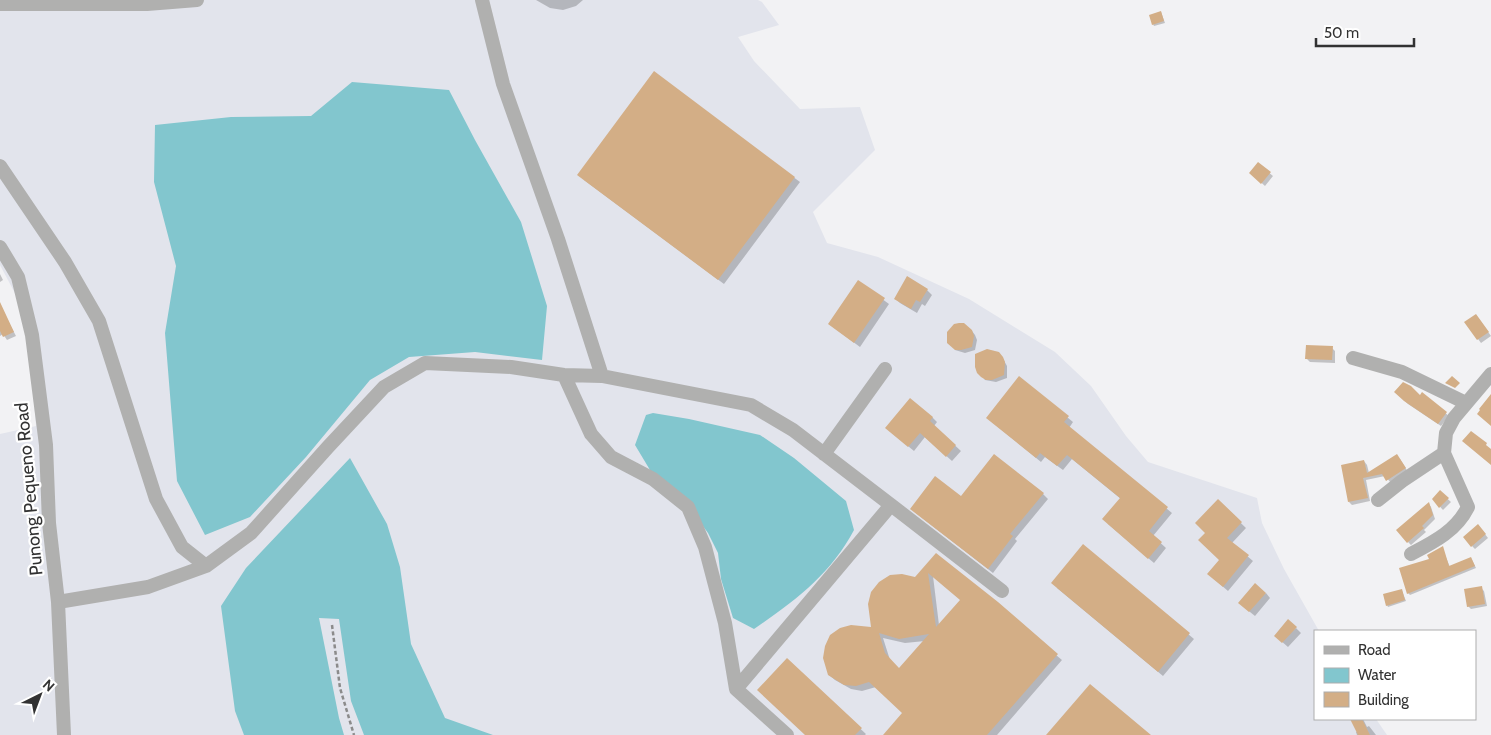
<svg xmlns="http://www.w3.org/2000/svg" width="1491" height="735" font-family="Cabin,sans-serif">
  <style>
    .built { fill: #e2e4ec }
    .water { fill: #82c6ce }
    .shadow { fill: #0003; fill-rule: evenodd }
    .building { fill: #d3ae86; fill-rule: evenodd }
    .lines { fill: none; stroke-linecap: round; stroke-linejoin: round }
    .path { stroke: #8b8b8b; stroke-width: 2.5; stroke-dasharray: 4 2.5; stroke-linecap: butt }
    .minor { stroke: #b0b0af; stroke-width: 14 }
    .labels { text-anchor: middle; stroke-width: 4.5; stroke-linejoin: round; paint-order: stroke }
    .street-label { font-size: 18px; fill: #323232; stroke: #fff }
  </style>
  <rect width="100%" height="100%" fill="#f2f2f4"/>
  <!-- built -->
  <path class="built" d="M0,0H758L762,2L779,25L738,37L754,61L800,109L860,107L875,150L813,212L827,243L878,257L969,299L1055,352L1091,386L1126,436L1148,462L1257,498L1262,523L1284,569L1319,631H1315V719H1376L1387,735H0V434L36,426L28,333L18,299L0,265Z"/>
  <!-- water -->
  <path class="water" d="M352,82L449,90L475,140L521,222L547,306L542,360L475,352L409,357L370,380L306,457L250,517L205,535L177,481L165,333L176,266L154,182L155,125L231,117L311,116Z
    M653,413L689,419L760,435L794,458L846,501L854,530C830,575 796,600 754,629L733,618L721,579L718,553L708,533L684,500L650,470L635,445L646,415Z
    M350,458L387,524L400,567L411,644L445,718L493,735H364L351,701L339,619L319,618L339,718L344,735H244L235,711L221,606L246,568Z"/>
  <!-- shadow -->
  <path class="shadow" d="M536,0H583L576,6L563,10L550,8Z
    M1161,12L1165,23L1154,26L1153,24Z
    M654,73L800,182L724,284L584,180Z
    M1258,163L1273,176L1265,186L1254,176Z
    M0,274L3,280L0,282Z
    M859,282L889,304L860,347L829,324Z
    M927,290L932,295L925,306L922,304L917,313L900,303L895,298Z
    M6,317L16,336L7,340L3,334L0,336V319Z
    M1479,319L1491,336L1481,343L1478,339Z
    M972,331L975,335L977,340L975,350L965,353L955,350Z
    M1332,348L1335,351V363L1310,362L1307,359Z
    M1002,357L1007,366V378L996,382L985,380L982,376Z
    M1020,378L1073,422L1069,428L1172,513L1153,536L1166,548L1154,563L1108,524L1121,499L1072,459L1063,470L1045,457L1041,462L992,422Z
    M1396,392L1420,396L1422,394L1449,416L1441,426L1408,404Z
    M932,417L937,422L934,426L961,451L952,461L925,437L914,451L892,433Z
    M1400,459L1408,472L1391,483L1385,476L1366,480L1370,501L1352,505L1349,502L1364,461L1367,465L1369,473Z
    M1440,492L1451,502L1443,510L1433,499Z
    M1043,494L1048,499L1015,539L1017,541L993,573L916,513L961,498Z
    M1218,501L1246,528L1232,543L1253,561L1228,591L1214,579L1221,560L1207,533Z
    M1429,504L1431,507L1435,519L1424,530L1426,532L1411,545L1408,542Z
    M1481,529L1488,538L1475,549L1472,546Z
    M1084,546L1194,639L1163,676L1057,588Z
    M1442,548L1450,567L1471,558L1476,568L1410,595L1408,593L1430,560Z
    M936,555L1062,660L997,735H884L904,713L876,687L862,691L851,689L835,680L829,675L873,629ZM933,576L961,600L939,625ZM883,638L905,643L925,641L899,670L890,660Z
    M1481,588L1484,591L1487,606L1471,609L1468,606Z
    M1402,591L1406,601L1388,607L1387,605Z
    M1266,593L1270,598L1255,616L1245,608Z
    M1296,628L1301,633L1288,647L1280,640Z
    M787,660L866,734L865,735H807Z
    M1351,719H1363L1367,727L1369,726L1376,735H1357L1356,732L1358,731Z"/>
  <!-- building -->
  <path class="building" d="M1161,11L1164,21L1152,25L1149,15Z
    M654,71L795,177L718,280L577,175Z
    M1258,162L1271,172L1261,184L1249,173Z
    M907,276L928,289L920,302L916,300L911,309L894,299Z
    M858,280L885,298L854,343L828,324Z
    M0,302L14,332L3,337L0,331Z
    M1476,314L1489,332L1477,340L1464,322Z
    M959,323H964L972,330L974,336L972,347L961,350H955L947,343V332L954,324Z
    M1306,345L1333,346L1332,360L1305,359Z
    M987,349L999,352L1003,357L1005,362L1004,375L992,380H986L981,377L977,373L975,367V354Z
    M1019,376L1069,416L1064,422L1168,507L1149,531L1162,542L1148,559L1102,519L1120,498L1067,455L1057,466L1040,453L1036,458L986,418Z
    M1452,376L1460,383L1455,388L1445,383Z
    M1403,382L1411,386L1420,395L1422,392L1447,412L1438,424L1404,401L1394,392Z
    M1491,394V426L1477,414L1480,410L1479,409Z
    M910,398L933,417L930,421L956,445L946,457L920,433L908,447L885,428Z
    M1471,431L1487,443L1486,445L1491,449V465L1462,441Z
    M994,454L1044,493L1010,534L1013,536L988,569L910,509L935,476L961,496Z
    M1397,454L1406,468L1386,481L1382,474L1363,478L1368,498L1348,502L1341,465L1364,460L1367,473Z
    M1440,490L1449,498L1439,508L1432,499Z
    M1218,499L1242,522L1227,538L1249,555L1223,587L1207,574L1219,560L1198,540L1205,533L1195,523Z
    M1429,502L1433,515L1422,526L1424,528L1407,543L1396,530Z
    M1478,524L1486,534L1471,547L1463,537Z
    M1083,544L1190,633L1158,672L1051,583Z
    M1443,546L1449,566L1471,557L1475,566L1407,594L1399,568L1429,559L1427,555Z
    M936,553L998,602L1058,654L987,735H883L902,713L869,682L856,686L844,685L828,675L823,658L825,646L830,635L840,628L851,625L871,627L868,604L871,592L879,582L890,575L902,574L915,577ZM928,573L960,600L936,627ZM879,633L899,639L929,634L899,668L885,653Z
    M1255,583L1266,593L1249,612L1238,603Z
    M1482,586L1485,604L1467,607L1464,589Z
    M1402,589L1405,600L1386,606L1383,594Z
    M1288,619L1297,627L1282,643L1274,636Z
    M787,658L862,728L855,735H805L757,690Z
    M1090,684L1151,735H1046Z
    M1350,719H1362L1370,735H1358Z"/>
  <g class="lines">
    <!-- path -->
    <path class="path" d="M332,625L340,688L354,735"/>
    <!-- minor -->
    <path class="minor" d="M482,0L503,84L558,239L602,376L751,405L793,430L891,505L736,689L787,735
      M0,4H147L197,0
      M0,166L65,262L99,321L156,499L182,547L206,566
      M0,247L18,277L32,335L46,445L49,523L58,602L64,735
      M1353,358L1402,372L1466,403
      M564,375L591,434L611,457L653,479L688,507L705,547L725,623L736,689
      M824,454L885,369
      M1378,500L1402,481L1444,453
      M891,505L1002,591
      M1411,554C1434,542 1456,531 1468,507L1444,453L1446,433L1454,418L1491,374
      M58,602L148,587L206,566L251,533L328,447L384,387L425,363L511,367L564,375L602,376"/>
  </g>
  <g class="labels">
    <!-- street labels -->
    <g class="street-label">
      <text transform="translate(29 489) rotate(-95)" y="6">Punong Pequeno Road</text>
    </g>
  </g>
  <!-- legend -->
  <rect x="1314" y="630" width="162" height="90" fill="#ffffff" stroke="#adadad"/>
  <rect x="1324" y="646" width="25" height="8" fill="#b0b0af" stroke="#adadad"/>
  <text x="1358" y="655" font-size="15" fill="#323232">Road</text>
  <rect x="1324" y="668" width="25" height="15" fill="#82c6ce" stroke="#adadad"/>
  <text x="1358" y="680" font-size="15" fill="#323232">Water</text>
  <rect x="1324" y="692" width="25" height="15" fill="#d3ae86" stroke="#adadad"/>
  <text x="1358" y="705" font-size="15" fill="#323232">Building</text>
  <!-- north arrow -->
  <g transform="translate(40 695) rotate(42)" stroke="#ffffff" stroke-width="4" paint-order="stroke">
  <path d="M0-4L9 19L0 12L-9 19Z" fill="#323232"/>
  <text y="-8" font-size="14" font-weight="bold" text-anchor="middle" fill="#323232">N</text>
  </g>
  <!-- scale -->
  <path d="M1316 38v8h98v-8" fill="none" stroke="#323232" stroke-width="2.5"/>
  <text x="1324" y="38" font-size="15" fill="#323232" stroke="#ffffff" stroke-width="4" paint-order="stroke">50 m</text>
</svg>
